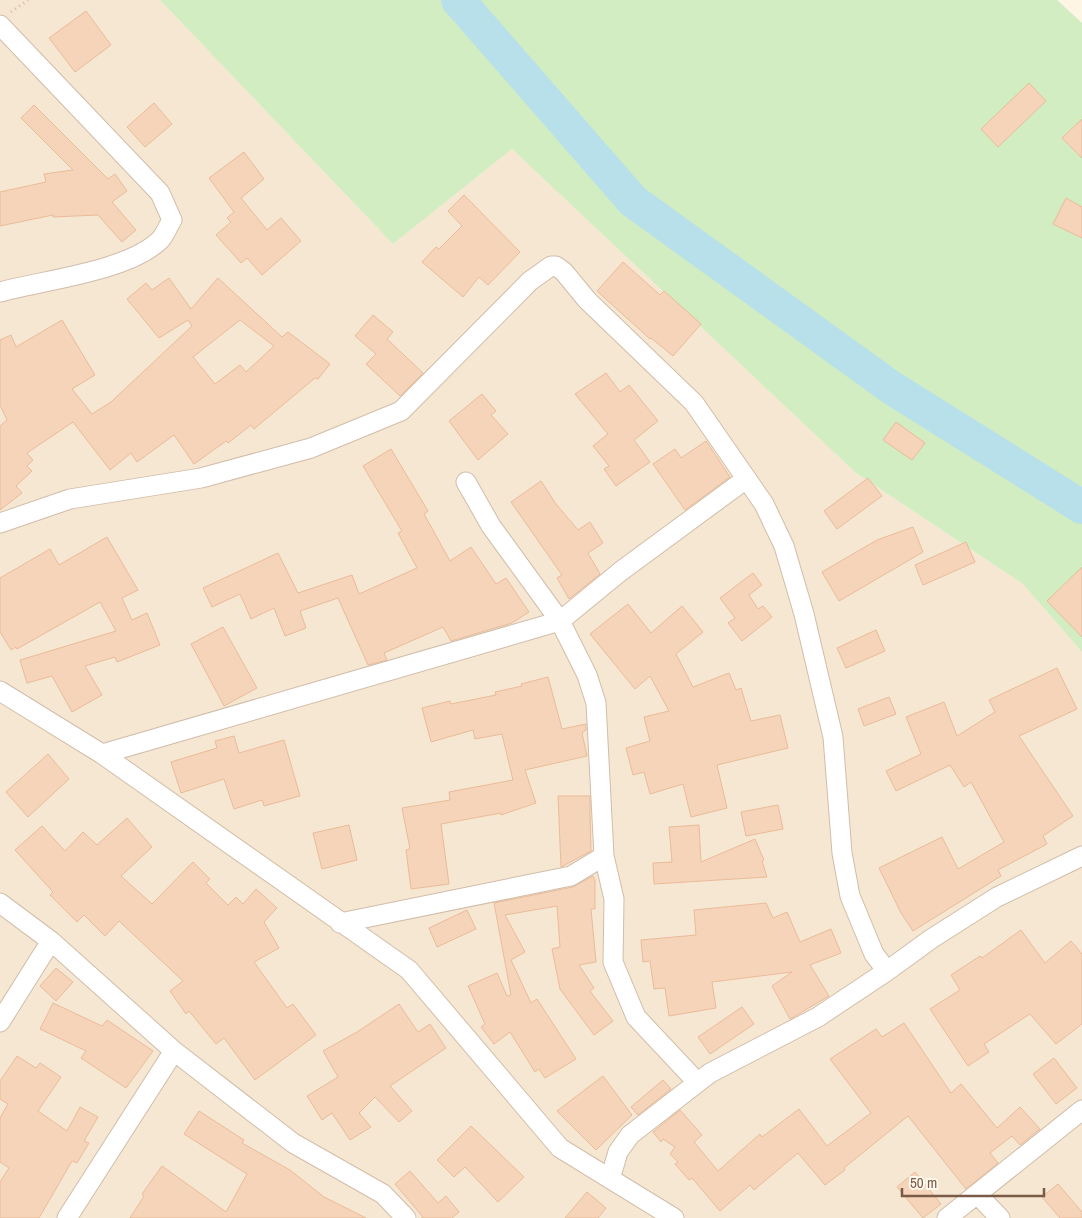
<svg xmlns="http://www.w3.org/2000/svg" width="1082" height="1218" font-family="'Archivo Narrow',sans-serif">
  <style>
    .residential { fill: #f6e7d2 }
    .green { fill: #d1edc1 }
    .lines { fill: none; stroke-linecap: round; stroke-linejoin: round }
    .river { stroke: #b7e0ea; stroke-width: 34 }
    .building { fill: #f6d4ba; stroke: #eabb98; fill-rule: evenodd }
    .minor-casing { stroke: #d1bda9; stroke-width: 21 }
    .path { stroke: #dbb89c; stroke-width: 3; stroke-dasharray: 1 4; stroke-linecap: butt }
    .minor { stroke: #fff; stroke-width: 19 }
  </style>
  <rect width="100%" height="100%" fill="#fef5e4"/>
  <!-- residential -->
  <path class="residential" d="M0,0H160L393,244L512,149L856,473L1023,584L1082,652V1218H0Z"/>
  <!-- green -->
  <path class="green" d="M160,0H1057L1082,23V652L1023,584L856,473L512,149L393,244Z"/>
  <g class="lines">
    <!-- river -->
    <path class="river" d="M458,0L633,201L892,388L1082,507"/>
  </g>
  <!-- building -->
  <path class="building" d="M86,11L111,45L75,72L49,38Z
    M1029,83L1046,101L998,147L981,129Z
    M154,103L172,124L145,147L127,127Z
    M34,105L108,179L115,174L127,191L112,202L136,230L122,242L98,215L53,217V215L0,226V192L46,182L44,174L73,170L21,118Z
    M1082,119V158L1062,138Z
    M244,152L264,179L241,198L267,230L281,218L301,241L262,275L247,258L241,263L216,235L231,222L227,218L234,212L209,178Z
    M464,195L520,252L488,285L479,277L463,297L422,262L436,247L439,249L462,226L448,211Z
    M1066,198L1082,207V238L1053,224Z
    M623,262L660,295L664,291L701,324L673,356L651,338L650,339L597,291Z
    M169,278L191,309L218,278L282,337L288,332L330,364L318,379L315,378L254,429L251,425L228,443L226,441L194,464L174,435L137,462L131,453L110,470L73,422L27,453L33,460L27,466L32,471L16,486L22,493L0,510V426L7,420L0,405V340L11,335L16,347L62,320L95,375L72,389L92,414L111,402L192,326L188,320L159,338L127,299L146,283L152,290ZM240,320L274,346L246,372L240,365L215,384L193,357Z
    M373,315L393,332L387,339L423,373L400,396L366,364L376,354L355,336Z
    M606,373L620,392L629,385L658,421L634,440L650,462L616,486L604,469L609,466L593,446L608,434L575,394Z
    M482,394L496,411L491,415L508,434L478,460L449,421Z
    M896,422L925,443L912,460L883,440Z
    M706,441L730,477L685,510L653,464L675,449L681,458Z
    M391,449L428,511L424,514L450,561L471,547L496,584L506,578L529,612L512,623L451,641L443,627L384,653L387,660L368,665L338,598L300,611L306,628L285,636L274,608L251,619L240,594L212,607L203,588L278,553L298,593L352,575L359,594L417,568L398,533L402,531L363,466Z
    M868,478L882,496L837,529L824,511Z
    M541,481L556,504L578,530L590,522L603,543L588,553L600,574L569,599L557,578L562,575L511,502Z
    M913,527L923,552L839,601L822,572L877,540Z
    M107,537L138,590L122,598L132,620L147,613L160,645L117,662L115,657L85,666L102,695L72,712L52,676L27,683L20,660L116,631L100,602L17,649L16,647L11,650L0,632V578L50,549L59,565Z
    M966,542L975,562L923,585L915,565Z
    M1082,567V637L1047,601Z
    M753,573L762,585L749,595L758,609L763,606L772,617L742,641L728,623L735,618L720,598Z
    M628,604L651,633L682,606L703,632L676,654L693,687L729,673L736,690L741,688L751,721L780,715L788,748L717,765L727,808L691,817L683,784L650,794L644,772L633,775L626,748L650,741L644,717L669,711L650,676L635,689L590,634Z
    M223,627L257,688L224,706L191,644Z
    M876,630L885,651L846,668L837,648Z
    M1057,668L1077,709L1019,736L1073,816L1043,836L1047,844L998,870L1001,876L913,931L901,913L879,868L942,837L958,869L1004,842L971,782L964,787L950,765L896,791L886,771L921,754L906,717L944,702L957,736L995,712L989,700Z
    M548,677L562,729L586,724V730L582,733L587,756L525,770L536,803L501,815V813L441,824L449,884L411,889L406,850L410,849L402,808L450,800L449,792L513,780L502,734L475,739L473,730L431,742L422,708L450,701L451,704L496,695L495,692L522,686L521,684Z
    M889,697L896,714L864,726L858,709Z
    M234,736L239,753L284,740L300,796L264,806L262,800L234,809L224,779L181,793L171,762L217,748L215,741Z
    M48,754L69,779L28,817L6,792Z
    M558,796H590V813L591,851L561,867Z
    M778,805L783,829L746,836L741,812Z
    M127,818L152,847L121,876L152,904L193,862L210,879L206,883L228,905L236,897L243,904L256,889L277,908L264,922L279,948L254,962L287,1008L293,1004L316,1035L255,1080L224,1038L216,1044L189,1011L186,1014L170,991L183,981L119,921L105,936L84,915L77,922L50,895L53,892L15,850L42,826L65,851L83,832L97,845Z
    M349,825L357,860L322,869L313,833Z
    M699,825L701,862L755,839L764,860L762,861L767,877L654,884L653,863L672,862L669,827Z
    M593,876L595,880V909H591L596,962L579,965L594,988L590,991L613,1021L594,1035L560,989L552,949L560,947L557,906L505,915L525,952L511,960L531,1003L537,999L576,1059L545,1078L539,1069L535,1072L510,1032L494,1044L481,1027L485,1024L468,986L497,973L507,996L511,995L494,903L573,887Z
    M766,903L773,918L787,912L800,942L831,929L841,953L810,965L829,996L790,1019L772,986L792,972L712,982L716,1008L669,1016L665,988L654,989L650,961L643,962L641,940L696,935L694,910Z
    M467,910L476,929L437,947L429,928Z
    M1021,930L1045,963L1071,941L1082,954V1024L1056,1044L1030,1014L984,1044L989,1052L968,1066L930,1009L960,990L951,975L980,956L982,958Z
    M56,968L73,982L56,1001L40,986Z
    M53,1003L102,1026L107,1020L153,1051L126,1088L81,1058L86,1051L40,1029Z
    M399,1004L418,1032L430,1024L446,1048L390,1086L412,1111L399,1122L375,1097L359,1113L371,1127L350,1140L332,1113L322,1120L307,1096L338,1077L323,1051L357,1032Z
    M742,1007L754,1024L710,1054L698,1037Z
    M904,1023L951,1093L961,1084L997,1128L1020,1107L1040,1129L1020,1145L1012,1136L990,1153L998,1163L966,1189L908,1116L844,1168L845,1170L825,1185L798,1153L754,1190L750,1185L720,1211L692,1178L689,1180L675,1164L678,1162L670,1154L675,1147L663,1139L661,1142L653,1132L680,1110L702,1135L694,1142L718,1171L760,1134L762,1137L799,1109L827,1146L871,1113L830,1059L876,1029L882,1037Z
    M17,1056L36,1068L40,1063L61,1077L38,1111L67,1131L80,1107L98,1117L84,1141L89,1143L77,1163L72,1161L39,1218H0V1182L9,1168L0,1162V1118L8,1104L0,1099V1081Z
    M1054,1058L1077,1088L1056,1104L1033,1074Z
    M603,1076L632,1115L596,1150L557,1111Z
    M663,1080L671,1089L638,1115L631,1107Z
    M199,1111L244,1140L242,1143L290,1170L324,1197L366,1218H130L144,1196L142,1194L162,1166L226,1212L247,1174L184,1134Z
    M471,1126L524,1177L498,1202L465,1167L454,1177L437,1160Z
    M410,1171L438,1203L446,1196L459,1212L452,1218H421L423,1217L395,1184Z
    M915,1172L941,1204L923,1218L897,1187Z
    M1058,1184L1082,1212V1218H1060L1042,1197Z
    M587,1192L606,1208L598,1218H565Z"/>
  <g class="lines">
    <!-- minor casing -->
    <g class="minor-casing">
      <path id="minor" d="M0,25L160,193L172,220C168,226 165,235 160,240C129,271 44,280 0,292
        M466,482L491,526L560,621L587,675L596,703L604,856L614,899L613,962L636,1017L697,1082
        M0,523L70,499L201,478L311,448L401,411L530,281L551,266H556L564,272L587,300L694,403L764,504L784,546L804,614L833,737L842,853L850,896L874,954L887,971L818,1017L710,1073L630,1135L618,1152L610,1179
        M0,691L102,754L409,970L560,1148L674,1218
        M102,754L560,621L621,571L746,479
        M0,903L51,941L174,1051L293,1143L383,1194L406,1218
        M340,923L571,876L604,856
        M887,971L931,939L997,897L1082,856
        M0,1022L51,941
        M978,1195L1000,1218
        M67,1218L174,1051
        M947,1218L1082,1110"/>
    </g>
    <!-- path -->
    <path class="path" d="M11,12L28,0"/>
    <!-- minor -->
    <use href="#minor" class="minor"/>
  </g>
  <!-- scale -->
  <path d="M902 1188v8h142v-8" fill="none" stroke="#795b47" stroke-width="2.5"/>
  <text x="910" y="1188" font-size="15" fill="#795b47" stroke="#fff8ec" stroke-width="4" paint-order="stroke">50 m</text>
</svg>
